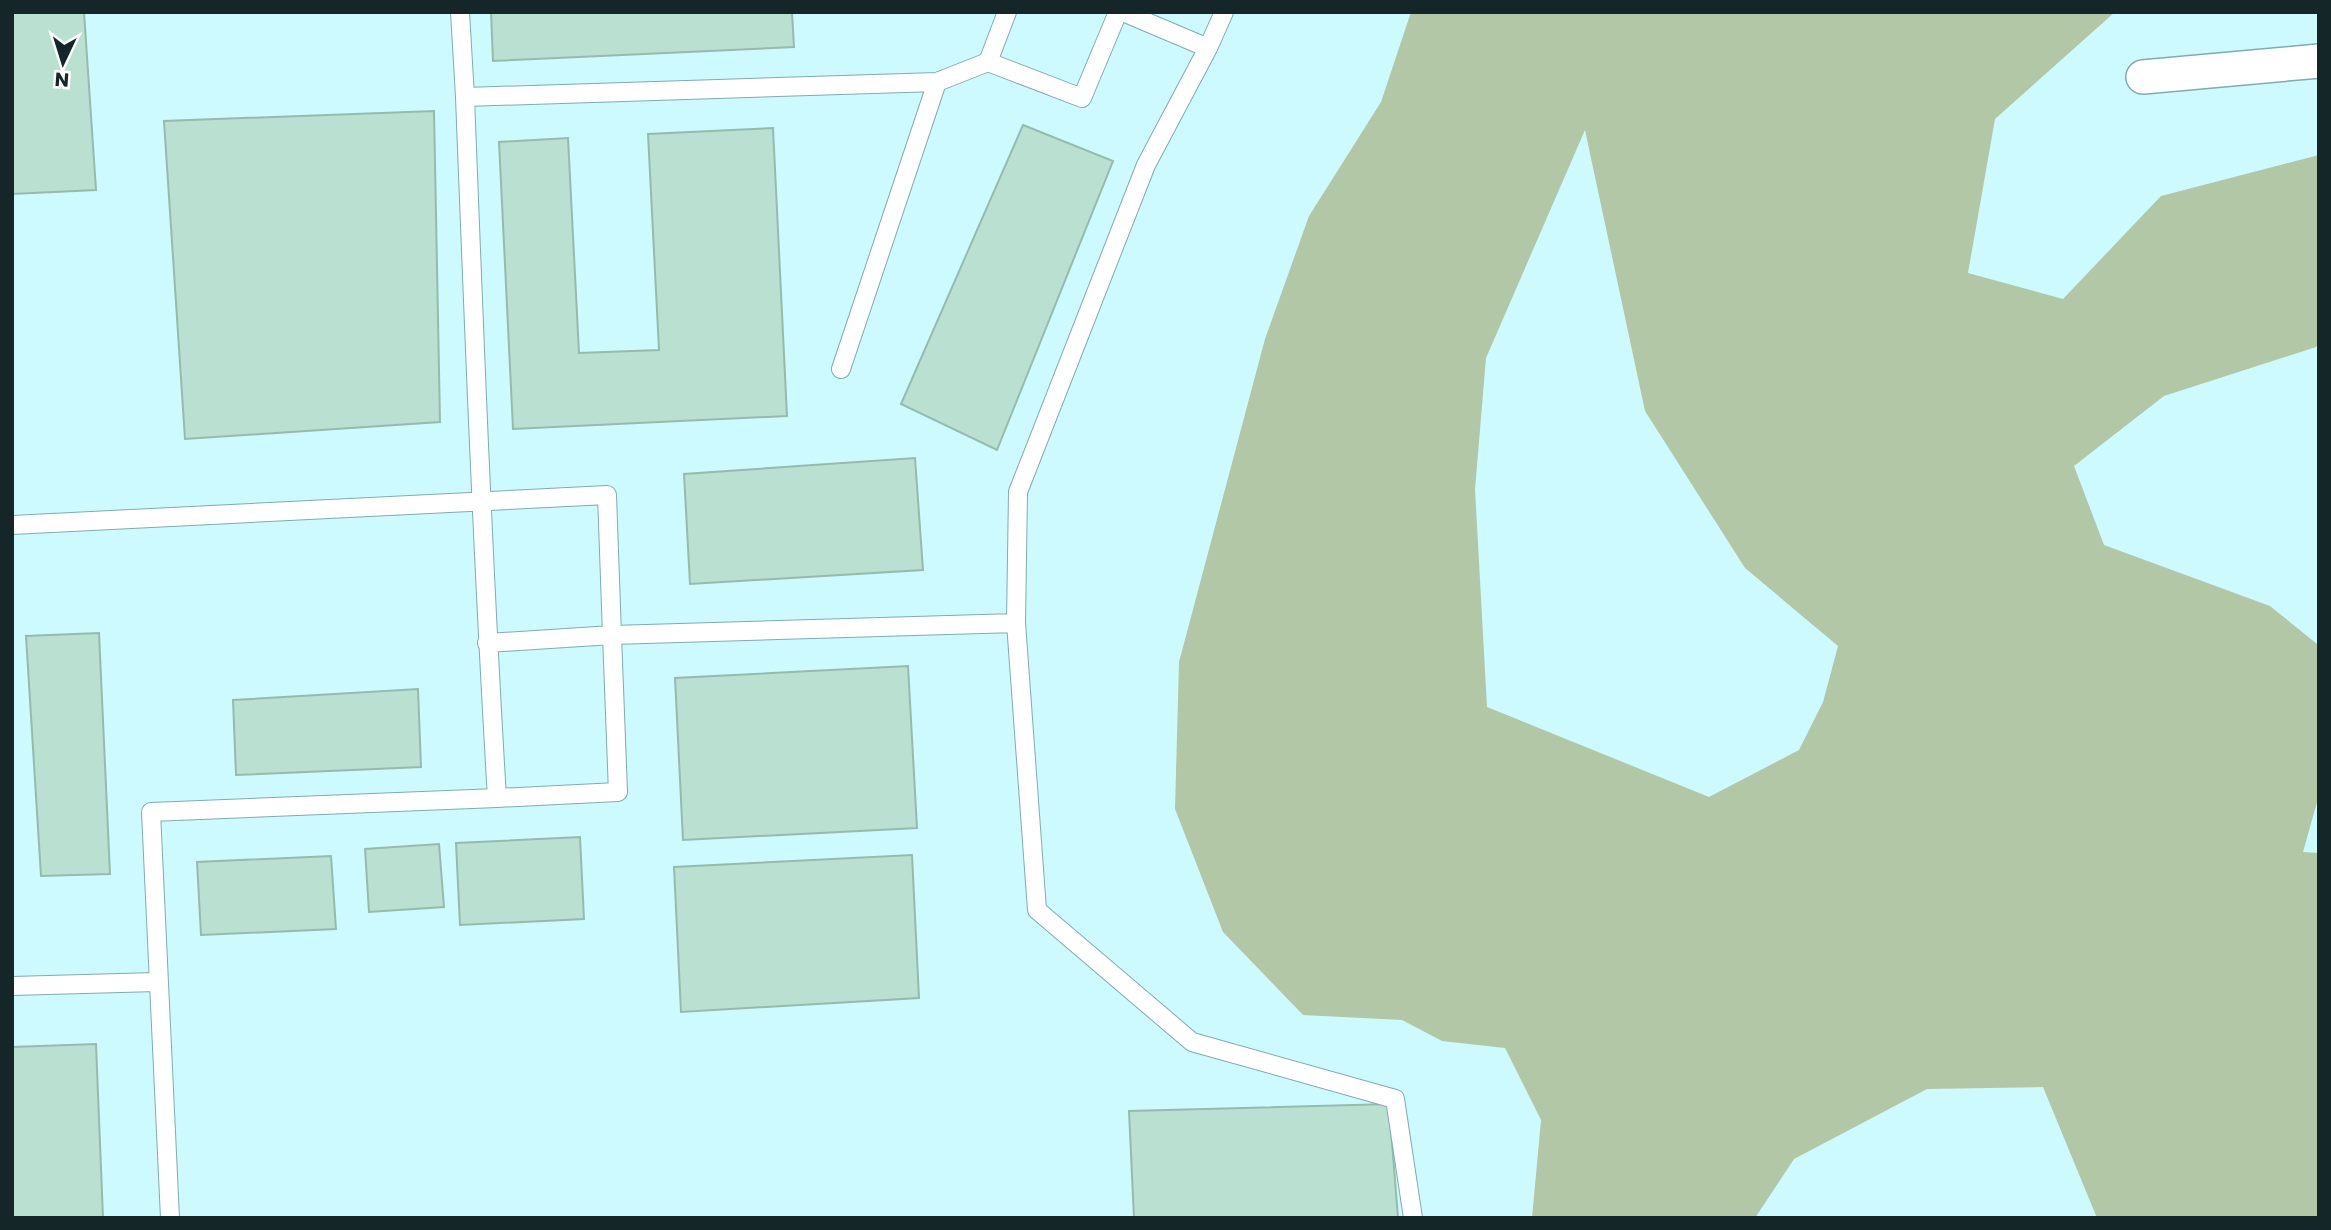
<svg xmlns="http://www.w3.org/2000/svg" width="2331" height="1230" font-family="Poppins,sans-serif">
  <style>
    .forest { fill: #b1c7a6; fill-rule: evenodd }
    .building { fill: #b9e0d1; stroke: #95bbad; stroke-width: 2 }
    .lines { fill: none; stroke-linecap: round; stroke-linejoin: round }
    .lane-casing { stroke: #80abaf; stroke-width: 20 }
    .street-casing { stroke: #80abaf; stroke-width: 36 }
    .lane { stroke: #fff; stroke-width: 18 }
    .street { stroke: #fff; stroke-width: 33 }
  </style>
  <rect width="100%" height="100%" fill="#cdfaff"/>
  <!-- forest -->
  <path class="forest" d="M1411,12H2115L1995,119L1968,273L2063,299L2161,196L2319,155V342L2316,347L2164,396L2074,466L2104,545L2270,606L2317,644L2319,795L2303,852L2319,853V1218H2097L2043,1087L1927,1089L1794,1159L1755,1218H1532L1541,1120L1505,1048L1442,1041L1402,1020L1303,1015L1223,932L1175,809L1179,662L1265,339L1309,216L1381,102ZM1585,130L1645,411L1745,568L1838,646L1823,702L1799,750L1709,797L1487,707L1475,489L1486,358Z"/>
  <!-- building -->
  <path class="building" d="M12,12H84L96,190L12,194Z
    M491,12H792L794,47L493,61Z
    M434,111L440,422L185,439L164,121Z
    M1023,125L1113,161L997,450L901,404Z
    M773,128L787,416L513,429L499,142L568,138L579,353L659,350L648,134Z
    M915,458L923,570L690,584L684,474Z
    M99,633L110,874L41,876L26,636Z
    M908,666L917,828L683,840L675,678Z
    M418,689L421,767L236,775L233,700Z
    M580,837L584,919L460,925L456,843Z
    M439,844L444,907L369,912L365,849Z
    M912,855L919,998L681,1012L674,867Z
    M331,856L336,929L201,935L197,862Z
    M96,1044L103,1218H12V1047Z
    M1389,1104L1398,1218H1134L1129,1111Z"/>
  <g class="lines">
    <!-- lane casing -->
    <g class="lane-casing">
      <path id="lane" d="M460,12L465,97L937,82L988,62L1082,98L1118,12
        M1123,12L1208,48L1224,12
        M988,62L1007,12
        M465,97C474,330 483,564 497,798L618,792L612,635L487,643
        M841,369L937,82
        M12,525L607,495L612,635L1016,623L1037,910L1192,1042L1395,1099L1413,1218
        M1016,623L1018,492L1146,165L1208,48
        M12,986L157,982
        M170,1218L151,812L497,798"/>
    </g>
    <!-- street casing -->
    <g class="street-casing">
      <path id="street" d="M2143,77L2319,61"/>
    </g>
    <!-- lane -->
    <use href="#lane" class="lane"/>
    <!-- street -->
    <use href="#street" class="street"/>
  </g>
  <!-- border -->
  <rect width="2331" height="1230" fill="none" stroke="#142627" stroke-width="28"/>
  <!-- north arrow -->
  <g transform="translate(63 63) rotate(184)" stroke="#fdfdfd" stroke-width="5" paint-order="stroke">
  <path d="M0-5L12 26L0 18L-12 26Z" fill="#142627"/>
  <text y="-10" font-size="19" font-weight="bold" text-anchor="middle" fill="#142627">N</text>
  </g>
</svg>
